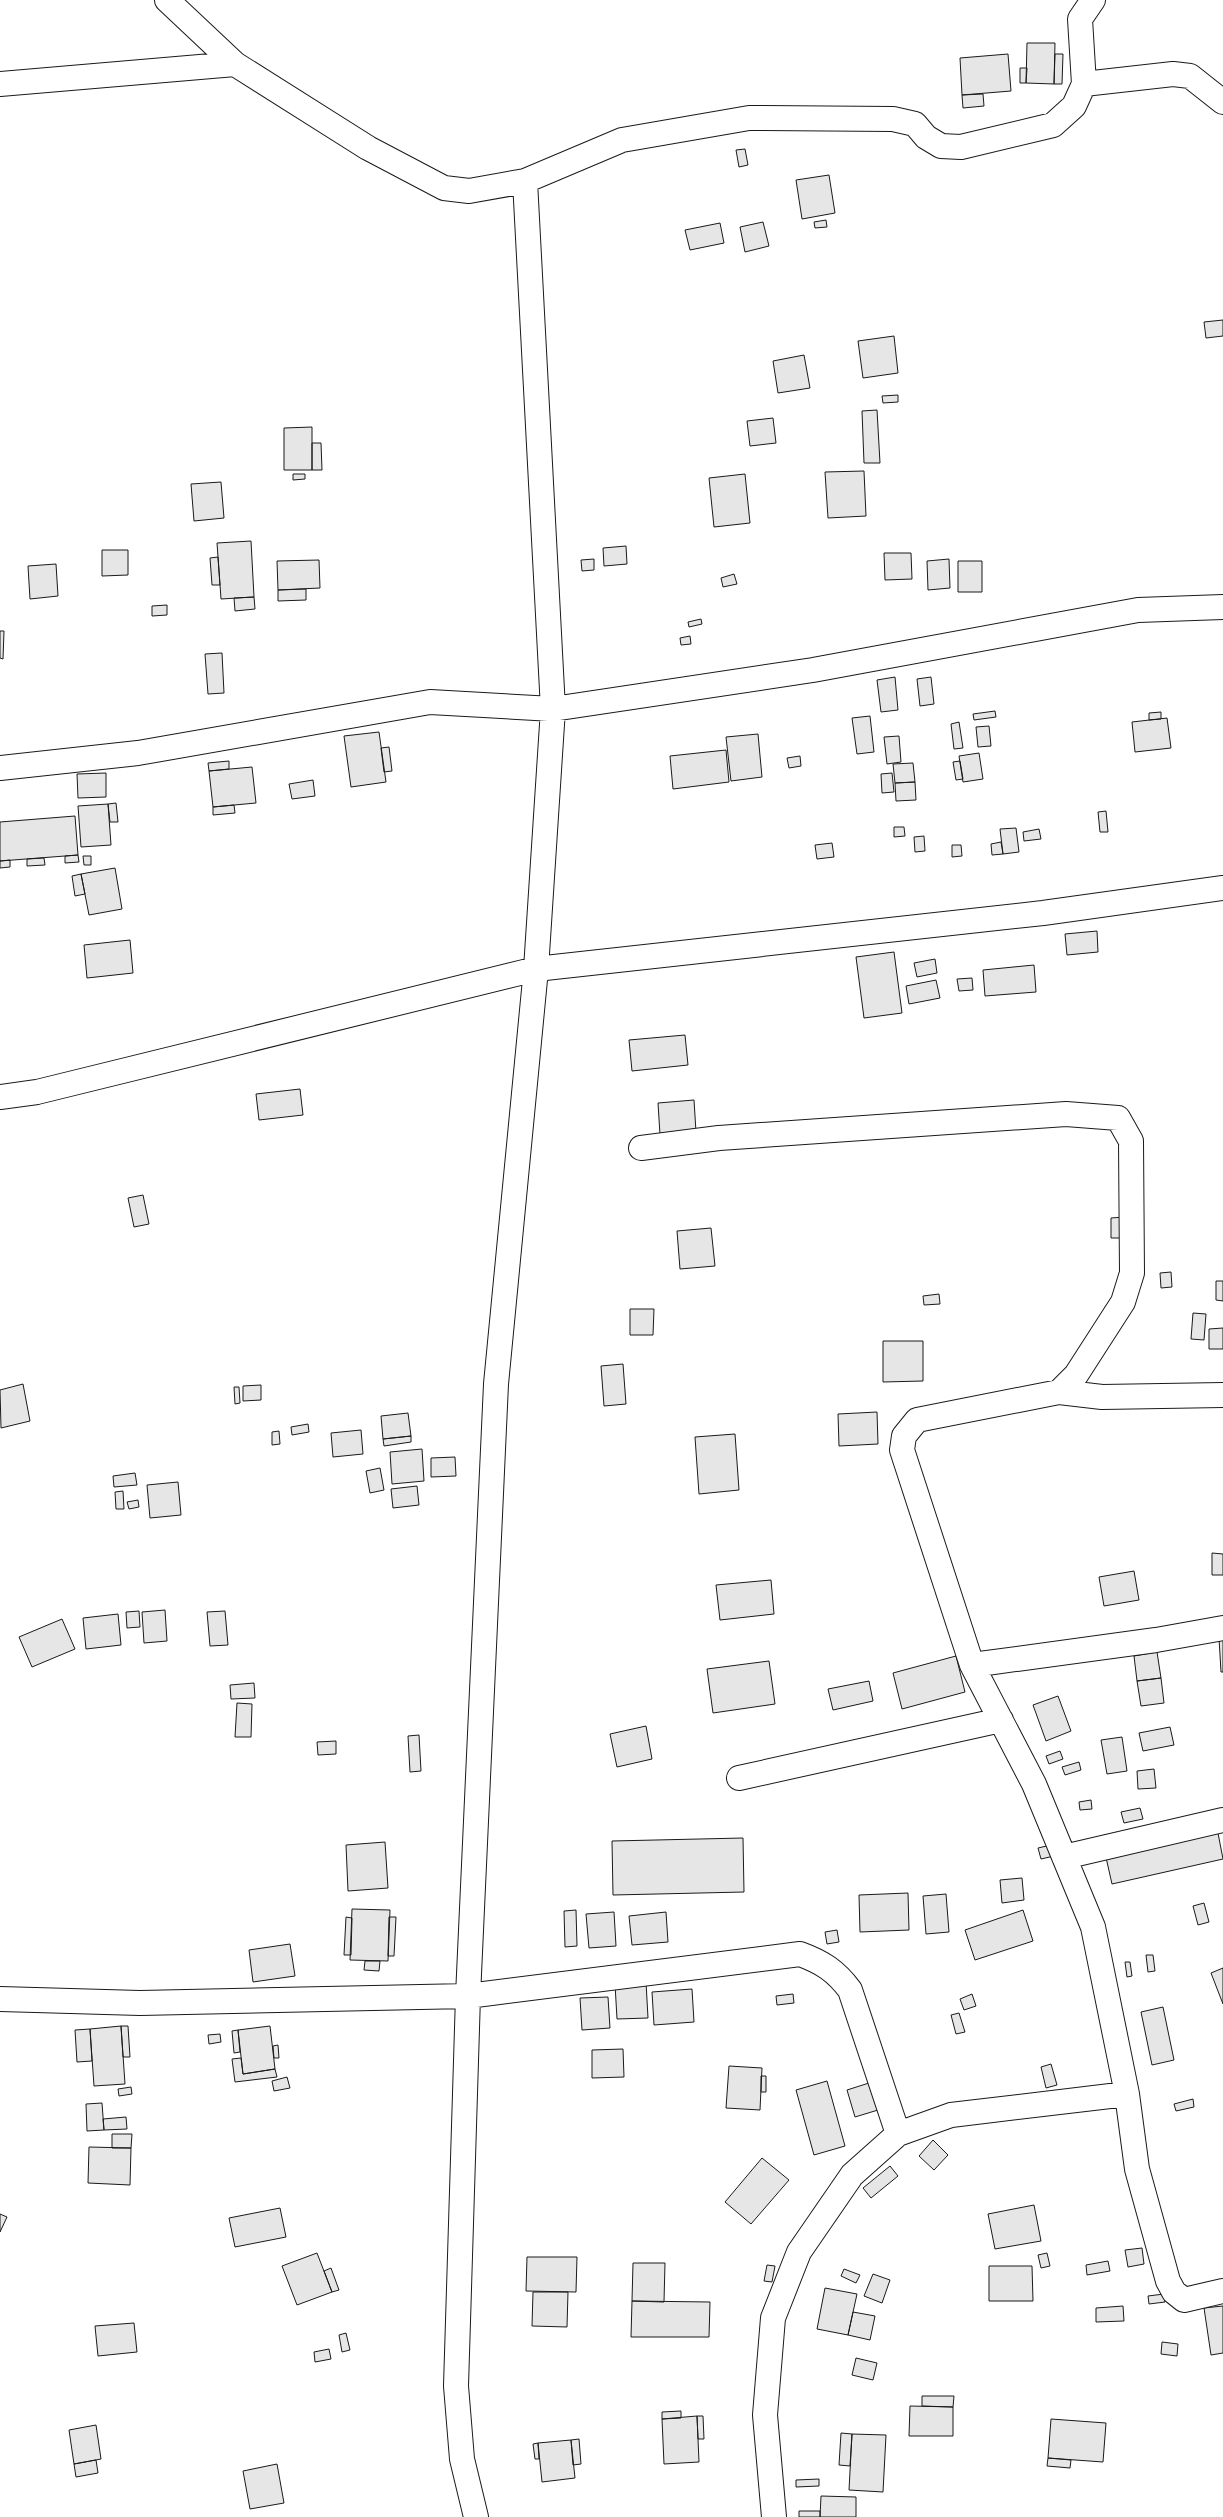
<svg xmlns="http://www.w3.org/2000/svg" width="1223" height="2517" font-family="'Sofia Sans Condensed',sans-serif">
  <style>
    .building { fill: #e6e6e6; stroke: #1a1a1a }
    .lines { fill: none; stroke-linecap: round; stroke-linejoin: round }
    .minor-casing { stroke: #1a1a1a; stroke-width: 26 }
    .minor { stroke: #fff; stroke-width: 24 }
  </style>
  <rect width="100%" height="100%" fill="#fff"/>
  <!-- building -->
  <path class="building" d="M1027,43H1055L1054,84L1026,83Z
    M1008,54L1011,91L962,95L960,58Z
    M1055,54H1063L1062,84H1054Z
    M1020,68H1027L1026,83H1020Z
    M983,94L984,106L963,108L962,95Z
    M745,149L748,165L739,167L736,150Z
    M829,175L835,213L802,219L796,180Z
    M826,220L827,227L815,228L814,222Z
    M763,222L769,246L745,252L740,227Z
    M720,223L724,243L690,250L685,230Z
    M1223,320V336L1206,338L1204,322Z
    M894,336L898,373L863,378L858,341Z
    M804,355L810,388L778,393L773,361Z
    M898,395V402L883,403L882,396Z
    M877,410L880,463H864L862,411Z
    M773,418L776,443L750,446L747,421Z
    M312,427V470H284V428Z
    M312,443H321L322,470H312Z
    M864,471L866,516L828,518L825,472Z
    M293,474H305V479L293,480Z
    M745,474L750,523L714,527L709,478Z
    M221,482L224,518L194,521L191,484Z
    M251,541L254,597L221,599L217,543Z
    M626,546L627,564L604,566L603,548Z
    M102,550H128V575L102,576Z
    M884,553H911L912,579L885,580Z
    M218,557L220,585H212L210,558Z
    M594,559V570L582,571L581,560Z
    M949,559L950,588L928,590L927,561Z
    M319,560L320,588L278,590L277,561Z
    M958,561H982V592H958Z
    M56,564L58,596L30,599L28,566Z
    M734,574L737,584L723,587L721,578Z
    M306,589V600L278,601V590Z
    M254,597L255,609L235,611L234,598Z
    M167,605V615L152,616V606Z
    M701,619L702,624L689,627L688,622Z
    M0,631H4L3,659L0,658Z
    M690,636L691,644L681,645L680,638Z
    M222,653L224,693L208,694L205,654Z
    M895,677L898,710L881,712L877,680Z
    M931,677L934,704L920,706L917,679Z
    M995,711L996,717L974,720L973,714Z
    M1161,712V719L1149,720V713Z
    M870,716L874,752L857,754L852,718Z
    M1167,718L1171,748L1135,752L1132,722Z
    M959,722L963,748L954,749L951,724Z
    M989,726L991,746L978,747L976,727Z
    M379,732L386,782L351,787L344,736Z
    M758,734L762,777L731,781L726,737Z
    M899,736L901,762L887,764L884,737Z
    M389,747L392,771L384,772L381,748Z
    M726,750L729,782L673,789L670,756Z
    M979,753L983,779L963,782L959,756Z
    M800,756L801,766L789,768L787,758Z
    M229,761V769L209,771L208,763Z
    M960,761L963,779L956,780L953,762Z
    M913,763L915,782L895,783L893,764Z
    M252,767L256,803L213,807L209,771Z
    M106,773V797L78,798L77,774Z
    M892,773L894,792L882,793L881,774Z
    M313,780L315,796L292,799L289,784Z
    M915,782L916,800L896,801L895,783Z
    M116,803L118,822H110L108,804Z
    M108,804L111,845L81,847L78,806Z
    M234,805L235,813L213,815V807Z
    M1106,811L1108,832H1100L1098,812Z
    M75,816L78,855L0,861V822Z
    M894,827H904L905,836L894,837Z
    M1016,828L1019,852L1003,854L1000,829Z
    M1039,829L1041,839L1024,841L1023,832Z
    M924,836L925,851L915,852L914,837Z
    M1001,842L1003,854L992,855L991,844Z
    M832,843L834,857L817,859L815,845Z
    M952,845H961L962,856L952,857Z
    M78,855L79,862L65,863V856Z
    M83,856H91V865H84Z
    M44,858L45,865L27,866V859Z
    M10,860V867L0,868V861Z
    M115,868L122,909L89,915L81,874Z
    M81,874L85,894L75,896L72,876Z
    M1097,931L1098,952L1067,955L1065,934Z
    M130,940L133,973L87,978L84,945Z
    M894,952L902,1013L864,1018L856,957Z
    M935,959L937,973L917,977L914,963Z
    M1034,965L1036,992L985,996L983,970Z
    M972,978L973,990L959,991L957,979Z
    M936,980L940,998L909,1004L906,986Z
    M685,1035L688,1065L632,1071L629,1040Z
    M300,1089L303,1115L259,1120L256,1094Z
    M694,1100L696,1132L660,1135L658,1103Z
    M143,1195L149,1224L134,1227L128,1198Z
    M1124,1217V1238H1111V1218Z
    M711,1228L715,1266L680,1269L677,1231Z
    M1171,1272L1172,1287L1161,1288L1160,1273Z
    M1216,1281H1223V1301L1216,1300Z
    M939,1294L940,1304L924,1305L923,1296Z
    M630,1309H654L653,1335H630Z
    M1193,1313L1206,1314L1204,1340L1191,1339Z
    M1223,1328V1349H1209V1329Z
    M883,1341H923V1381L883,1382Z
    M623,1364L626,1404L604,1406L601,1366Z
    M23,1384L30,1421L1,1428L0,1390Z
    M261,1385V1400L243,1401V1386Z
    M234,1387H239L240,1403L235,1404Z
    M877,1412L878,1444L839,1446L838,1414Z
    M408,1413L411,1436L383,1439L381,1416Z
    M308,1424L309,1432L292,1435L291,1427Z
    M361,1430L363,1454L333,1457L331,1433Z
    M279,1431L280,1444L272,1445V1432Z
    M735,1434L739,1490L699,1494L695,1437Z
    M411,1436V1442L384,1446L383,1439Z
    M422,1449L424,1481L392,1484L390,1452Z
    M455,1457L456,1476L431,1477V1458Z
    M380,1468L384,1490L370,1493L366,1471Z
    M135,1473L137,1485L114,1487L113,1476Z
    M178,1482L181,1515L150,1518L147,1485Z
    M417,1486L419,1505L393,1508L391,1489Z
    M123,1491L124,1509H116L115,1492Z
    M138,1500L139,1507L129,1509L127,1502Z
    M1212,1553L1223,1554V1575H1212Z
    M1134,1571L1139,1600L1104,1606L1099,1577Z
    M771,1580L774,1614L720,1620L716,1585Z
    M165,1610L167,1641L144,1643L142,1612Z
    M139,1611L140,1627L127,1628L126,1612Z
    M225,1611L228,1645L210,1646L207,1612Z
    M118,1614L121,1645L86,1649L83,1618Z
    M62,1619L75,1649L32,1667L19,1637Z
    M1219,1638H1223V1672H1221Z
    M1157,1652L1161,1678L1137,1681L1134,1656Z
    M956,1656L965,1692L902,1709L893,1673Z
    M769,1661L775,1704L713,1713L707,1669Z
    M1161,1678L1164,1703L1141,1706L1137,1681Z
    M869,1681L873,1701L833,1710L828,1689Z
    M254,1683L255,1698L231,1699L230,1685Z
    M1058,1696L1071,1731L1046,1741L1033,1705Z
    M237,1703L252,1704L251,1737H235Z
    M646,1726L652,1759L617,1767L610,1734Z
    M1170,1727L1174,1745L1143,1751L1139,1733Z
    M419,1735L421,1771L410,1772L408,1736Z
    M1122,1737L1127,1771L1107,1774L1101,1740Z
    M336,1741V1754L318,1755L317,1742Z
    M1060,1751L1063,1759L1049,1764L1046,1756Z
    M1079,1762L1081,1770L1065,1775L1062,1767Z
    M1154,1769L1156,1788L1138,1789L1137,1771Z
    M1091,1800L1092,1809L1080,1810L1079,1802Z
    M1140,1808L1143,1819L1124,1823L1121,1812Z
    M1217,1828L1223,1859L1112,1884L1105,1853Z
    M743,1838L744,1892L613,1895L612,1841Z
    M385,1842L388,1888L348,1891L346,1845Z
    M1051,1845L1054,1856L1041,1859L1038,1848Z
    M1022,1878L1024,1900L1002,1903L1000,1880Z
    M908,1893L909,1930L860,1932L859,1895Z
    M946,1894L949,1932L926,1934L923,1896Z
    M1204,1903L1209,1922L1198,1925L1193,1906Z
    M352,1909L390,1910L388,1961L350,1960Z
    M576,1910L577,1946L565,1947L564,1911Z
    M1023,1910L1033,1941L975,1960L965,1930Z
    M614,1912L616,1946L589,1948L586,1914Z
    M666,1912L668,1942L632,1945L629,1916Z
    M346,1917L352,1918L351,1955H344Z
    M389,1917H396L394,1956H388Z
    M837,1930L839,1942L827,1944L825,1932Z
    M290,1944L295,1976L253,1982L249,1950Z
    M1146,1955H1153L1155,1971L1148,1972Z
    M365,1961H380L379,1971L364,1970Z
    M1125,1962H1130L1132,1976L1127,1977Z
    M1223,1968V2004L1211,1973Z
    M646,1982L648,2018L617,2019L615,1984Z
    M692,1989L694,2022L654,2025L652,1992Z
    M793,1994L794,2003L777,2005L776,1996Z
    M972,1994L976,2006L964,2010L960,1999Z
    M608,1997L610,2028L582,2030L580,1998Z
    M1163,2007L1174,2060L1152,2065L1141,2012Z
    M959,2013L965,2032L956,2034L951,2015Z
    M121,2026H128L130,2057H123Z
    M121,2026L125,2084L94,2086L90,2029Z
    M270,2026L275,2069L243,2074L238,2030Z
    M90,2029L92,2061L77,2062L75,2030Z
    M238,2030L240,2052L234,2053L232,2031Z
    M220,2034L221,2042L209,2044L208,2035Z
    M278,2045L279,2058H274L273,2046Z
    M623,2049L624,2077L592,2078V2050Z
    M241,2058L243,2074L275,2069L277,2077L235,2082L232,2059Z
    M1051,2064L1057,2085L1046,2088L1041,2067Z
    M729,2066L762,2068L760,2110L726,2108Z
    M761,2076H766V2092H761Z
    M287,2077L290,2088L274,2091L272,2081Z
    M827,2081L845,2146L814,2155L796,2090Z
    M869,2083L878,2110L855,2117L847,2090Z
    M131,2087L132,2094L119,2096L118,2089Z
    M1193,2099L1194,2107L1176,2111L1174,2104Z
    M102,2103L104,2130L87,2131L86,2104Z
    M126,2117L127,2129L104,2130L103,2119Z
    M112,2134H132L131,2148H112Z
    M933,2140L948,2155L934,2170L919,2156Z
    M89,2147L131,2148L130,2185L88,2183Z
    M762,2158L789,2180L751,2224L725,2202Z
    M890,2166L898,2176L871,2198L863,2188Z
    M1034,2205L1041,2241L995,2249L988,2214Z
    M280,2208L286,2237L235,2247L229,2218Z
    M0,2214L7,2217L0,2232Z
    M1142,2248L1144,2264L1128,2267L1125,2250Z
    M317,2253L332,2292L297,2305L282,2266Z
    M1047,2253L1050,2266L1041,2268L1038,2255Z
    M527,2257H577L576,2292L526,2291Z
    M1108,2261L1110,2271L1087,2275L1086,2265Z
    M633,2263H665L664,2302L632,2301Z
    M767,2265L775,2266L772,2282L764,2281Z
    M989,2266H1032L1033,2301H989Z
    M331,2268L339,2290L332,2292L324,2271Z
    M844,2269L860,2275L856,2283L841,2276Z
    M873,2274L890,2280L882,2303L864,2296Z
    M825,2288L857,2294L848,2335L817,2329Z
    M533,2292H568L567,2327L532,2326Z
    M1164,2294L1165,2302L1149,2304L1148,2296Z
    M632,2301L710,2302L709,2337H631Z
    M1123,2306L1124,2321L1096,2322V2308Z
    M1223,2306V2353L1211,2355L1204,2308Z
    M853,2312L875,2316L870,2340L848,2335Z
    M134,2323L137,2352L98,2356L95,2326Z
    M346,2333L350,2350L342,2352L339,2335Z
    M1162,2342L1178,2344L1177,2356L1161,2354Z
    M329,2349L331,2359L315,2362L314,2352Z
    M856,2358L877,2363L873,2380L852,2375Z
    M922,2396H954L953,2407L922,2406Z
    M910,2406L953,2407V2436H909Z
    M681,2411V2418L662,2419V2412Z
    M697,2416H703L704,2439H698Z
    M697,2416L699,2462L664,2464L662,2419Z
    M1051,2419L1106,2423L1103,2462L1048,2458Z
    M96,2425L101,2459L74,2464L69,2430Z
    M841,2433L852,2434L850,2466L839,2465Z
    M852,2434L886,2435L883,2492L849,2490Z
    M579,2439L581,2464L573,2465L571,2440Z
    M571,2440L575,2478L542,2482L538,2443Z
    M538,2443L539,2459H535L533,2444Z
    M1048,2458L1071,2460L1070,2468L1047,2466Z
    M96,2460L98,2473L76,2477L74,2464Z
    M277,2464L284,2503L250,2509L243,2471Z
    M819,2479V2486L796,2487V2480Z
    M821,2496L856,2497V2517H820Z
    M799,2511H820V2517H799Z"/>
  <g class="lines">
    <!-- minor casing -->
    <g class="minor-casing">
      <path id="minor" d="M167,0L235,64L368,148L444,188L469,191L525,181L622,140L749,118L893,119L915,124L926,137L941,146L961,147L1053,125L1074,106L1084,84L1080,19L1093,0
        M0,84L235,64
        M1084,84L1173,74L1190,76L1223,102
        M0,768L138,753L430,702L553,709L813,670L1138,610L1223,607
        M0,1097L37,1092L536,969L1043,913L1223,888
        M641,1148L719,1138L1066,1114L1118,1118L1131,1141L1132,1273L1123,1302L1076,1375L1059,1392L917,1420L904,1436L902,1450L972,1665L1034,1784L1093,1927L1127,2094L1137,2169L1168,2281L1174,2292L1184,2300L1223,2291
        M1059,1392L1102,1397L1223,1395
        M972,1665L1156,1640L1223,1628
        M739,1778L1001,1720
        M1064,1857L1223,1820
        M0,1999L140,2003L468,1996L800,1954C822,1962 836,1971 850,1990L898,2134
        M476,2517L462,2459L456,2386L468,1996L496,1384L536,969L553,709L525,181
        M774,2517L765,2415L773,2318L799,2252L852,2175L898,2134L951,2115L1127,2094"/>
    </g>
    <!-- minor -->
    <use href="#minor" class="minor"/>
  </g>
</svg>
